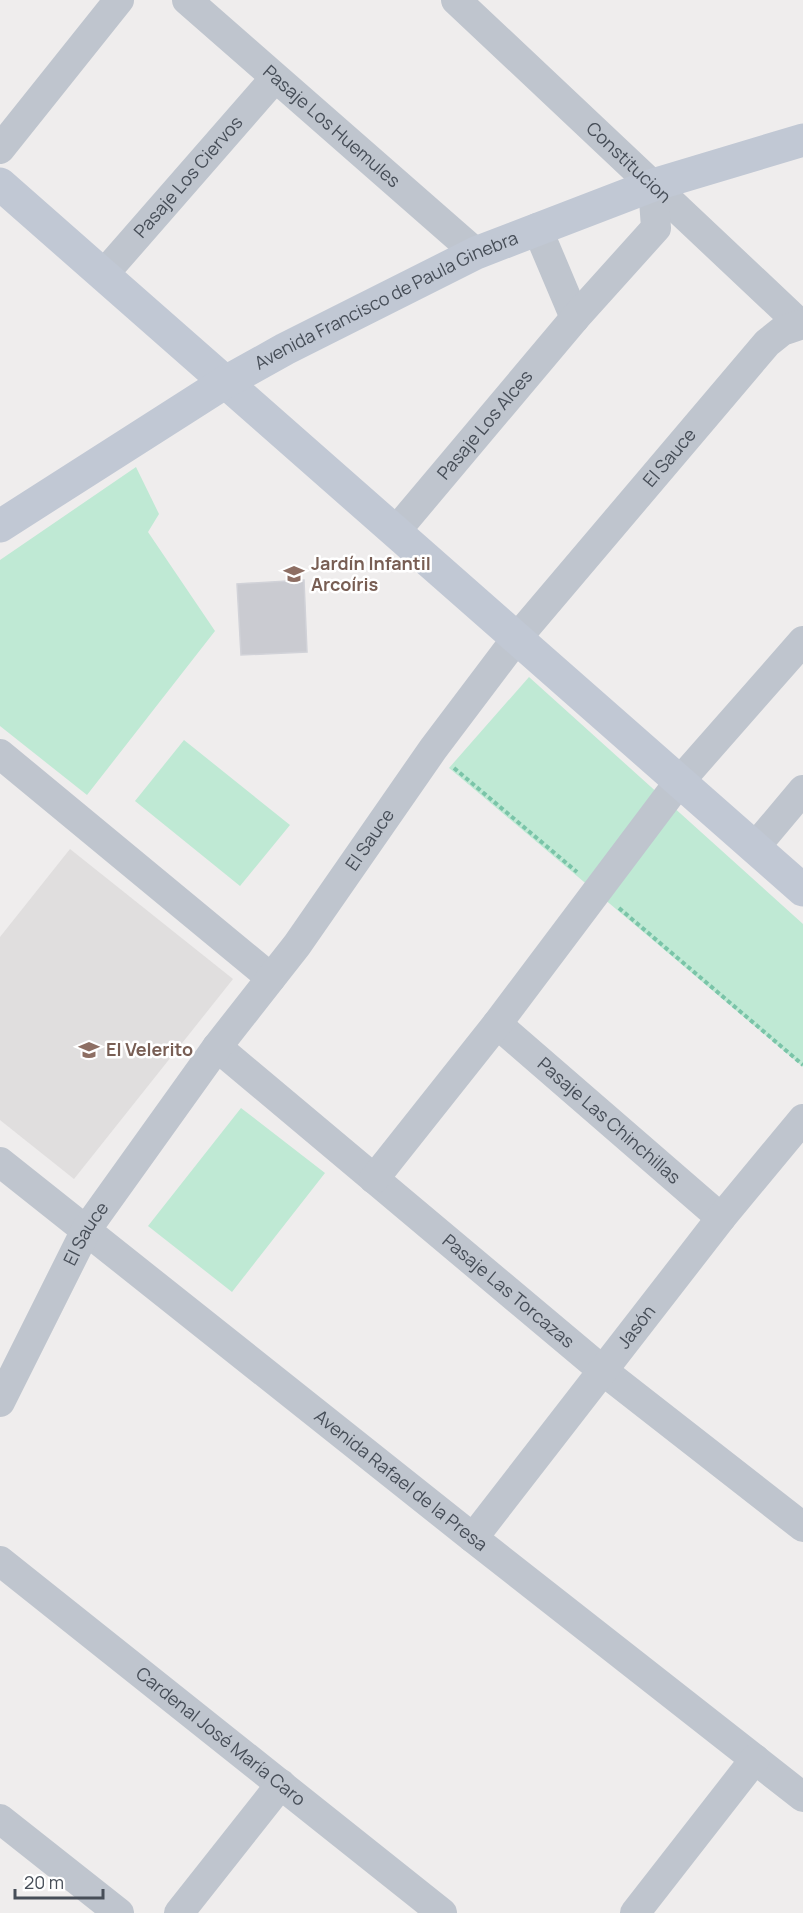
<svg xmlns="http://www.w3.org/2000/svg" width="803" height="1913" font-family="Manrope,sans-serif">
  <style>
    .education { fill: #e0dede }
    .green { fill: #bfe9d4 }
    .building { fill: #cacbd1; stroke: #d1d2d8; stroke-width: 1.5 }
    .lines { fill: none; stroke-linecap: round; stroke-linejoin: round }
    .path { stroke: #7ac4a8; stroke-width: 4; stroke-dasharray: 4.5 3; stroke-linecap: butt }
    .street { stroke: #bfc5ce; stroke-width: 30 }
    .secondary { stroke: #c1c8d4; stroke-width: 33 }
    .labels { text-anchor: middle; stroke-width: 5; stroke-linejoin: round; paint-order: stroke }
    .street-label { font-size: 18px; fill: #474e58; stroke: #fff }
    .education-label { font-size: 18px; font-weight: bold; fill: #785e54; stroke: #fff; text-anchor: start }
  </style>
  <rect width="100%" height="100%" fill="#efeded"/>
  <!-- education -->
  <path class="education" d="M70,849L233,979L74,1179L0,1120V937Z"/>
  <!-- green -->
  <path class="green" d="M136,467L159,514L148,532L215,631L87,795L0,726V560Z
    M529,677L803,924V1067L449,768Z
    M184,740L290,825L240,886L135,801Z
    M241,1108L325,1173L232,1292L148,1226Z"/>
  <!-- building -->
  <path class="building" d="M304,580L307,652L241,655L237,584Z"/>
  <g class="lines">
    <!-- path -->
    <path class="path" d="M454,768L577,872
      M619,908L803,1065"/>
    <!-- street -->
    <g class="street">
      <path id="s1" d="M187,0L476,253"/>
      <path id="s2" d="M456,0L800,324"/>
      <path d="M0,149L119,0"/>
      <path d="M537,228L575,318"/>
      <path id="s3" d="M103,275L275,78"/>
      <path id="s4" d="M395,532L575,318L656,228L653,185"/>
      <path d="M0,754L271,978"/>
      <path d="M755,847L803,790"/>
      <path id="s5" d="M497,1024L721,1218"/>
      <path id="s6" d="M217,1047L602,1370L803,1527"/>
      <path id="s7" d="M0,1162L473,1538L803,1797"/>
      <path d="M374,1179L497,1024L679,782L803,641"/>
      <path id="s8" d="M0,1402L86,1230L217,1047L297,945L433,749L516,639L767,343L782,331L803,324"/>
      <path id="s9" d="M473,1538L721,1218L803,1119"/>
      <path id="s10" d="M0,1561L442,1913"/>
      <path d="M0,1819L119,1913"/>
      <path d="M179,1913L281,1784"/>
      <path d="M635,1913L755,1759"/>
    </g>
    <!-- secondary -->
    <g class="secondary">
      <path d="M0,184L803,890"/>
      <path id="s11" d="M0,526L224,383L285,349L476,253L653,185L803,140"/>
    </g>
  </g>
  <!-- icons -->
  <defs>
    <g id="school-bare" transform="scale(1.62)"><path d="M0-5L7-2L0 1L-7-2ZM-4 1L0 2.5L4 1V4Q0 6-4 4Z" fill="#8d6e63" stroke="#fff" stroke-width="2.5" paint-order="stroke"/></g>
  </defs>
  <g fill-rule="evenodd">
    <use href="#school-bare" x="294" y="574"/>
    <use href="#school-bare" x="89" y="1050"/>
  </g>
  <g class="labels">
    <!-- street labels -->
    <g class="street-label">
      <text dy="6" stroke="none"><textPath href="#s1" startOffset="192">Pasaje Los Huemules</textPath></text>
      <text dy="6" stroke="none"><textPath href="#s2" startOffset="237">Constitucion</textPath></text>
      <text dy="6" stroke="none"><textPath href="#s3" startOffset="130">Pasaje Los Ciervos</textPath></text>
      <text dy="6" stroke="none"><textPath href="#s11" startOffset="448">Avenida Francisco de Paula Ginebra</textPath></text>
      <text dy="6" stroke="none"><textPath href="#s4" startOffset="140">Pasaje Los Alces</textPath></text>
      <text dy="6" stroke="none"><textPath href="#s8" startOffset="1161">El Sauce</textPath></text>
      <text dy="6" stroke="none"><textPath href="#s8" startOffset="675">El Sauce</textPath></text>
      <text dy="6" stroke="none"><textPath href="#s5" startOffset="148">Pasaje Las Chinchillas</textPath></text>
      <text dy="6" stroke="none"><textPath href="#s8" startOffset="189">El Sauce</textPath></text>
      <text dy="6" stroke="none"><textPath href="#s6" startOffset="380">Pasaje Las Torcazas</textPath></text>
      <text dy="6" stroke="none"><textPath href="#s9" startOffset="267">Jasón</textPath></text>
      <text dy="6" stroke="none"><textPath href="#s7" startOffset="512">Avenida Rafael de la Presa</textPath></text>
      <text dy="6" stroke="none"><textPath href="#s10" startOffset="282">Cardenal José María Caro</textPath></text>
    </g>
    <!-- education labels -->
    <g class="education-label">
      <text x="311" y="570">Jardín Infantil<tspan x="311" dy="21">Arcoíris</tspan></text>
      <text x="106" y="1056">El Velerito</text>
    </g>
  </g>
  <!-- scale -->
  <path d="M15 1889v9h88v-9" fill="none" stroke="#474e58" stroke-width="3"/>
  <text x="24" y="1889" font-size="18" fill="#474e58" stroke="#ffffff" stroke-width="4.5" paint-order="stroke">20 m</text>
</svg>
